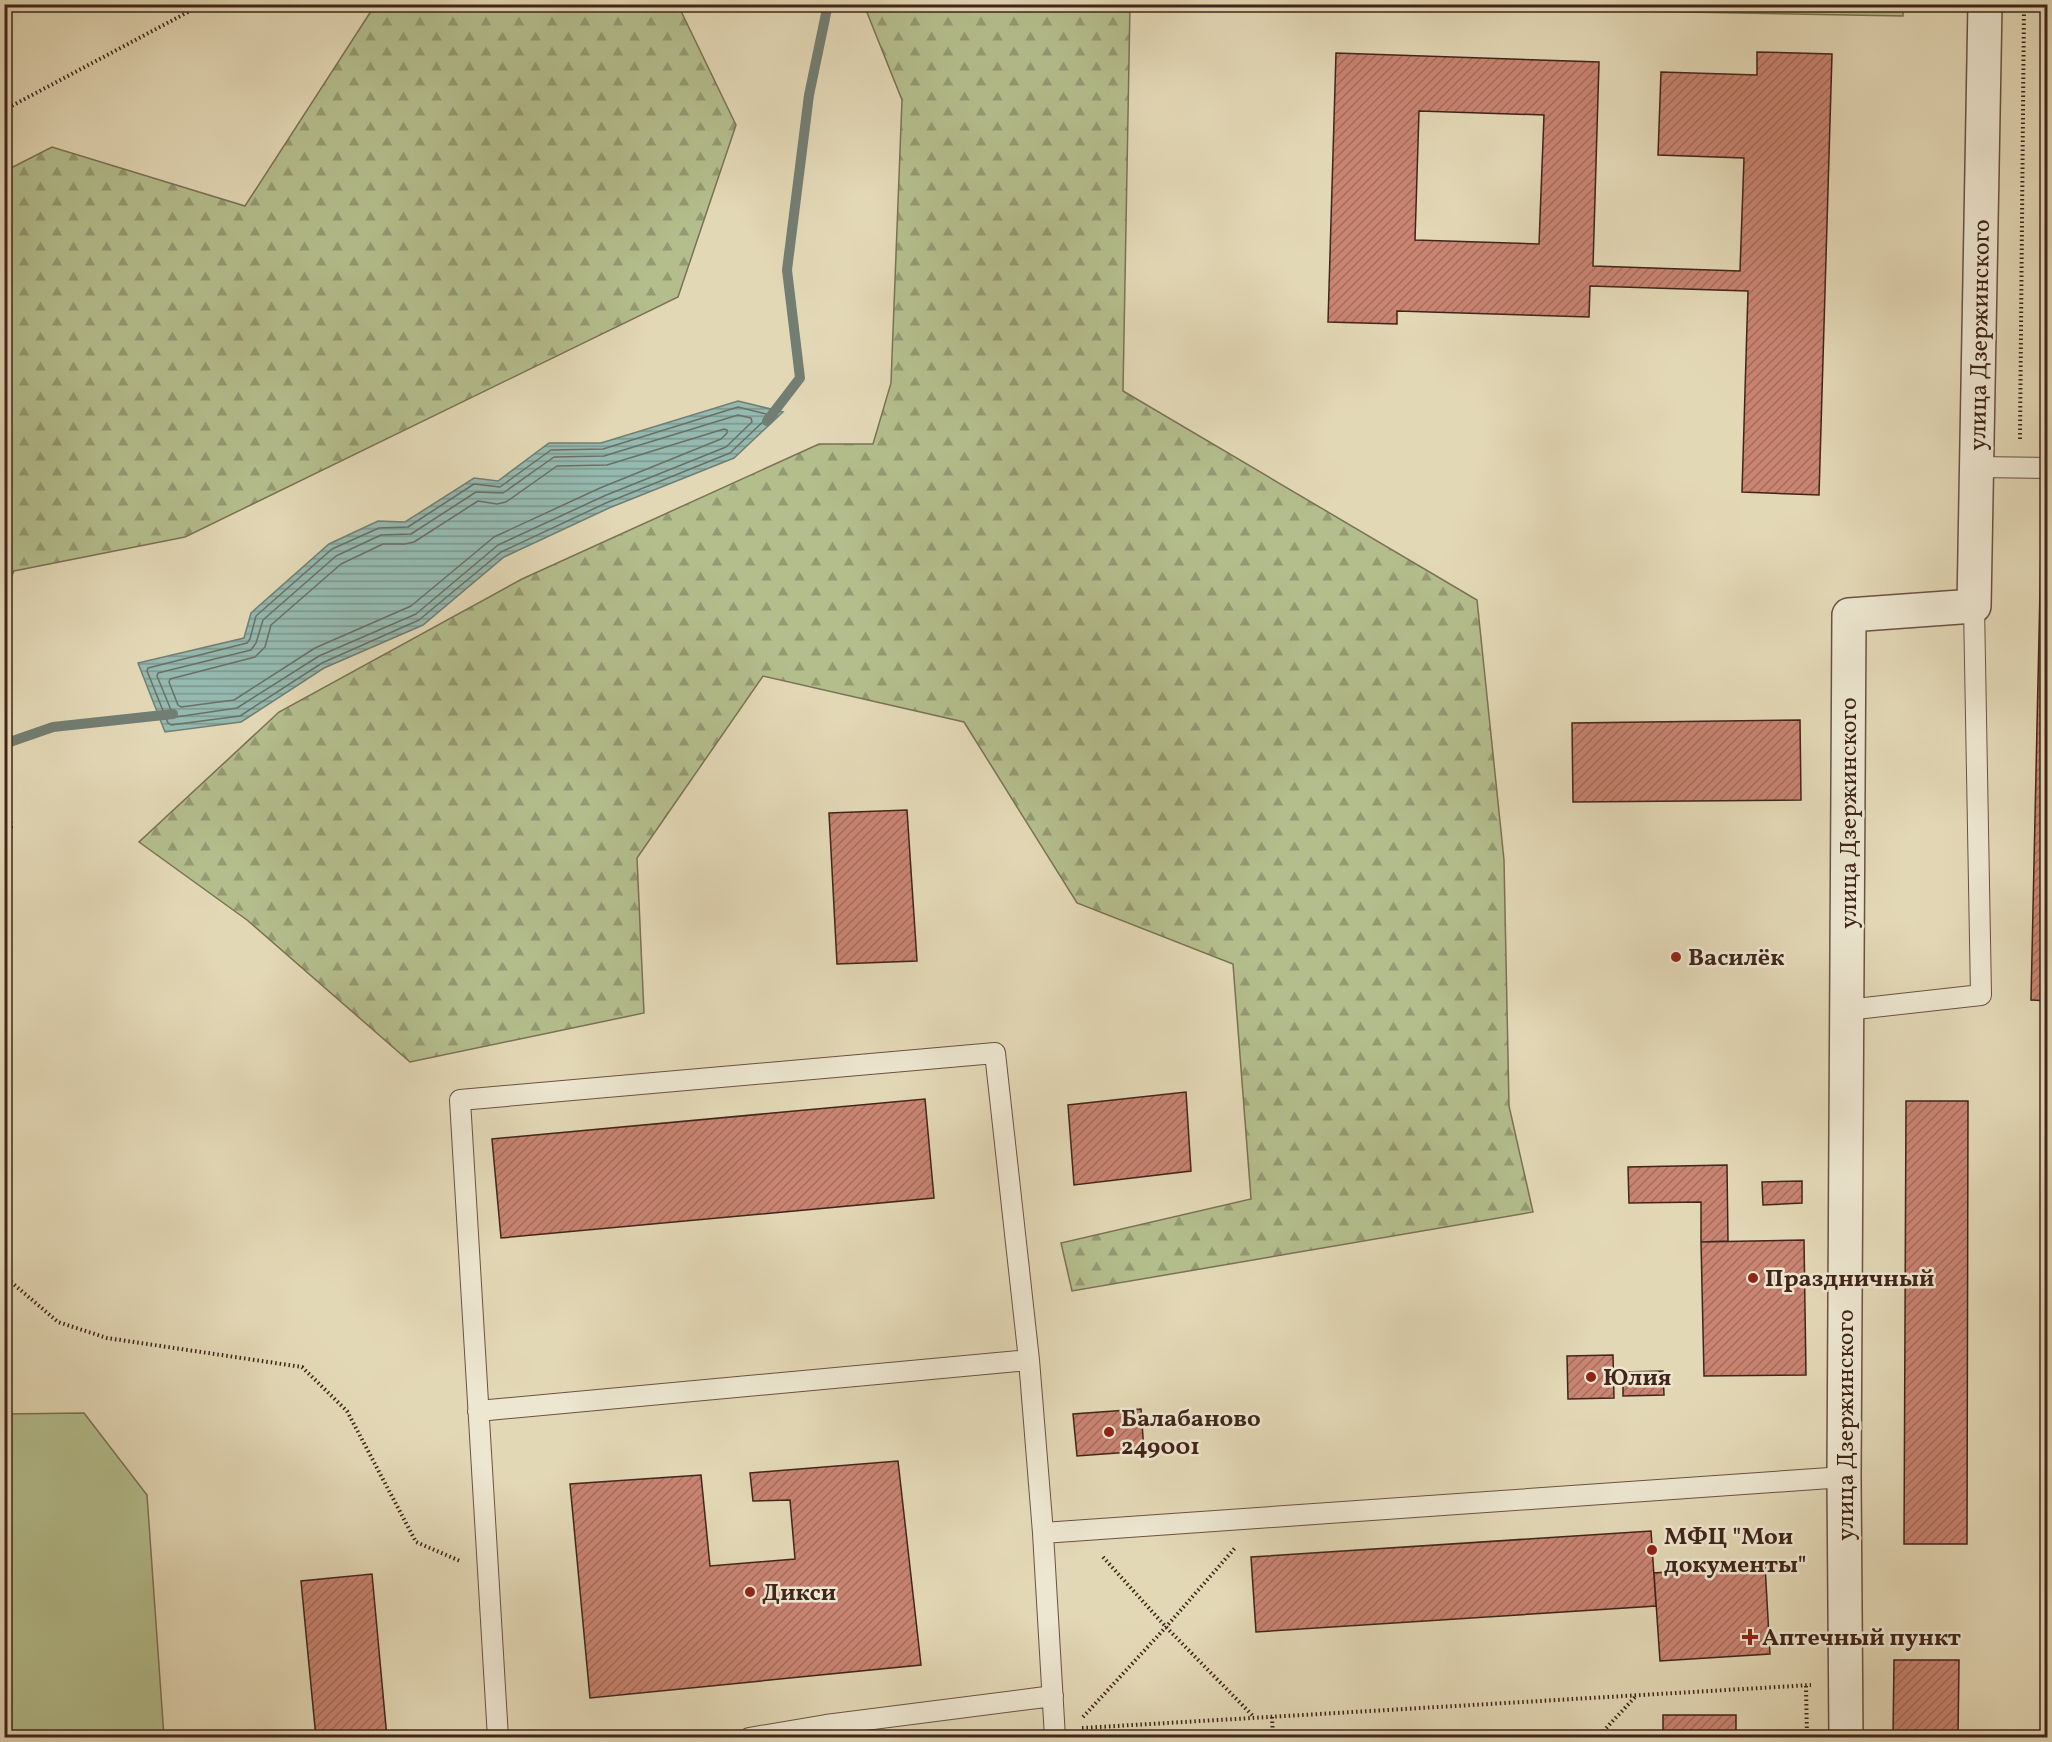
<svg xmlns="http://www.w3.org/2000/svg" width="2052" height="1742" font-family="Vollkorn,serif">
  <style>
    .forest { fill: url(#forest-firs); stroke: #7a7254; stroke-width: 1.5 }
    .green { fill: #b4be8d; stroke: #7a7254; stroke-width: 1.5 }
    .water { fill: url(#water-rules); stroke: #737e73; stroke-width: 1.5 }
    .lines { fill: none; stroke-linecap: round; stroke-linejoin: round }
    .shore { stroke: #6b6f64; stroke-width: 1.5 }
    .stream { stroke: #737e73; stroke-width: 10 }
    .building { fill: url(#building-hatch); stroke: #41251a; stroke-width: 1.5; fill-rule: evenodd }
    .service-casing { stroke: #6a5241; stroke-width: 22 }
    .minor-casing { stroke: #6a5241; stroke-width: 36 }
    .path { stroke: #41251a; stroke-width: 4; stroke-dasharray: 1.5 3; stroke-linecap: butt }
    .service { stroke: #ede6d0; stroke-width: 20 }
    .minor { stroke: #ede6d0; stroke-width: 33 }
    .poi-dot { fill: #8f2418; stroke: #ede6d0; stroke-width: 2 }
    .labels { text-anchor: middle; stroke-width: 5; stroke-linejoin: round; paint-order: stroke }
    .street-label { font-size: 24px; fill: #41251a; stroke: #ede6d0 }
    .poi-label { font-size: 24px; font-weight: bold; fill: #41251a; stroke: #ede6d0; text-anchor: start }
  </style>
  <defs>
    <pattern id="forest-firs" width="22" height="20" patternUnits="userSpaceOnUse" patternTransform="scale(1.5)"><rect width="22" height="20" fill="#b4be8d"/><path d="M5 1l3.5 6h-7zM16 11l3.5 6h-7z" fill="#949a72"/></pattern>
    <pattern id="water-rules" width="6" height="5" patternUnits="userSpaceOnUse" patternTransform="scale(1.5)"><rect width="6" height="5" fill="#95b9af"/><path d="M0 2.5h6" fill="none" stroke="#7b968e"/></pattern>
    <pattern id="building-hatch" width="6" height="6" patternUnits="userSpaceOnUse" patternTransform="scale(1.5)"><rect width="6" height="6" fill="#c98472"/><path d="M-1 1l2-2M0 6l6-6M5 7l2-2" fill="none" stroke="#a56c5d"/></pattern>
  </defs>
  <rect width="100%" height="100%" fill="#e3d8b6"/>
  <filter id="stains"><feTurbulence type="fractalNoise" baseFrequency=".00333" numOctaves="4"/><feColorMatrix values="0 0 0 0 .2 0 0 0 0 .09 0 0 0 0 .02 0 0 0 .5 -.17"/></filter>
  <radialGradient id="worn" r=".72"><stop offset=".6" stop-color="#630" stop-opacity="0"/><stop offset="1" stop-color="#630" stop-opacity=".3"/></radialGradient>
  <!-- forest -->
  <path class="forest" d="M375,5H678L736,125L678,297L185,537L14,571L5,589V171L52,147L245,206Z
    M864,5H1130L1123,391L1477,600L1504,860L1509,1106L1533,1212L1072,1291L1061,1243L1251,1199L1233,964L1077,903L964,722L763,676L637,858L644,1013L410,1062L247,920L139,842L279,712L522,579L819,444H873L891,383L902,100Z"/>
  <!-- green -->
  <path class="green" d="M1903,4V16L1297,5V4Z
    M84,1413L147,1495L164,1737H5V1414Z"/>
  <!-- water -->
  <path class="water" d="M738,401L783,412L734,458L609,508L504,557L423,625L324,668L241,722L165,732L138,663L244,638L251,613L329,544L378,521L405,522L474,478L498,481L549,443H601Z"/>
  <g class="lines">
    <!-- shore -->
    <path class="shore" d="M738,407L766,414L768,417L730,453L606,503L501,552L419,620L322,663L240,716L171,725L168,723L147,671L148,668L247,643L250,639L256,616L332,549L379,528L408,527L474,484L500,487L551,450L603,449Z
      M738,415L751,418L752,422L726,447L604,496L498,545L416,614L319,656L237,708L176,717L173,715L157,676L158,673L251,650L256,643L263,620L336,556L381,535L411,534L476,492L503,493L554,457L604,456Z
      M724,429L727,430V433L721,439L600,488L494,537L411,606L315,648L234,700L181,707L178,705L169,682L170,679L255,657L265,647L271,625L341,564L383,544H405L414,542L478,501L497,504L506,502L557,466L607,465Z"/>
    <!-- stream -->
    <path class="stream" d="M767,421L800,378L787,270L809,95L828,4
      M4,744L53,727L173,714"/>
  </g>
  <!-- building -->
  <path class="building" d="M1757,52L1832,54L1819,495L1742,492L1748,291L1590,286L1589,317L1397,311V324L1328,322L1336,53L1599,62L1593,266L1740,271L1744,158L1658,155L1661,72L1757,75ZM1419,111L1544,115L1539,244L1415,240Z
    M2041,544H2048V1001L2031,1000Z
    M1800,720L1801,800L1573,802L1572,723Z
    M907,810L917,961L837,964L829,813Z
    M1186,1092L1191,1171L1074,1185L1068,1105Z
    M925,1099L934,1198L501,1238L492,1139Z
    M1906,1101H1968L1967,1544H1904Z
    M1727,1165L1728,1241L1701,1242V1202L1629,1203L1628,1167Z
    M1802,1181V1203L1763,1205L1762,1182Z
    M1804,1240L1806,1375L1704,1376L1701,1242Z
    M1613,1355L1614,1398L1568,1399L1567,1356Z
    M1663,1371L1664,1395L1623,1396V1372Z
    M1141,1409L1144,1451L1077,1456L1073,1414Z
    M898,1461L921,1665L590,1698L570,1484L701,1475L710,1566L795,1559L790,1500L753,1501L750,1473Z
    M1651,1531L1656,1606L1256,1632L1251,1557Z
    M1765,1565L1770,1654L1660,1661L1654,1573Z
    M372,1574L387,1738H316L301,1581Z
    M1894,1660H1959L1958,1738H1893Z
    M1663,1715H1736V1738H1663Z"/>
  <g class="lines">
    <!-- service casing -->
    <g class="service-casing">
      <path id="service" d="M1976,467L2048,468
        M1847,1010L1981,995L1974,606
        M478,1411L1029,1360
        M498,1738L460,1100L995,1053L1029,1360L1043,1533
        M749,1738L826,1725L1053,1696
        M1055,1738L1043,1533L1844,1477"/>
    </g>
    <!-- minor casing -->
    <g class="minor-casing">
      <path id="minor" d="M1846,1738L1844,1477L1849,615L1974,606L1985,4"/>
    </g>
    <!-- path -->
    <path class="path" d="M4,110L203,4
      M2020,439L2024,4
      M4,759L11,827L4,846
      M4,1276L58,1322L107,1338L302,1367L347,1411L416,1542L460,1561
      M1103,1557L1166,1627L1254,1717
      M1806,1686L1807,1738
      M1083,1717L1166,1627L1235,1548
      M1272,1717L1273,1738
      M1082,1728L1811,1685
      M1597,1738L1636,1696"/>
    <!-- service -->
    <use href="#service" class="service"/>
    <!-- minor -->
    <use href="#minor" class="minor"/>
  </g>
  <!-- markers -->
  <g class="poi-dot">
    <circle cx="1676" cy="957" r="6"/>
    <circle cx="1753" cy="1278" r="6"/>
    <circle cx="1591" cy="1377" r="6"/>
    <circle cx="1109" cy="1432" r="6"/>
    <circle cx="1652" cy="1550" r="6"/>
    <circle cx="750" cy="1592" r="6"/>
    <path d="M1747 1628h6v6h6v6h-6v6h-6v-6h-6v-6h6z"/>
  </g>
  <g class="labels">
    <!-- street labels -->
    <g class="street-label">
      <text transform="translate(1979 335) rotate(-89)" y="8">улица Дзержинского</text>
      <text transform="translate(1848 813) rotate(-90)" y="8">улица Дзержинского</text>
      <text transform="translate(1845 1425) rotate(-90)" y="8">улица Дзержинского</text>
    </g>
    <!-- poi labels -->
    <g class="poi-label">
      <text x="1688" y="965">Василёк</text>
      <text x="1765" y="1286">Праздничный</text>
      <text x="1603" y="1385">Юлия</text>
      <text x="1121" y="1426">Балабаново<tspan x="1121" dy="28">249001</tspan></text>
      <text x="1664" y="1544">МФЦ "Мои<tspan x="1664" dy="28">документы"</tspan></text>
      <text x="762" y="1600">Дикси</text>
      <text x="1762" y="1645">Аптечный пункт</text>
    </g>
  </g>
  <!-- margin -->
  <rect width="2052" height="1742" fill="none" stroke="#e3d8b6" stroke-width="24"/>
  <rect x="6" y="6" width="2040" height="1730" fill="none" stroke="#41251a" stroke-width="3"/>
  <rect x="12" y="12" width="2028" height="1718" fill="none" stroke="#41251a" stroke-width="1.5"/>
  <rect width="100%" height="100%" filter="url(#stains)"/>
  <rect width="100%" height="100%" fill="url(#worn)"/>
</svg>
